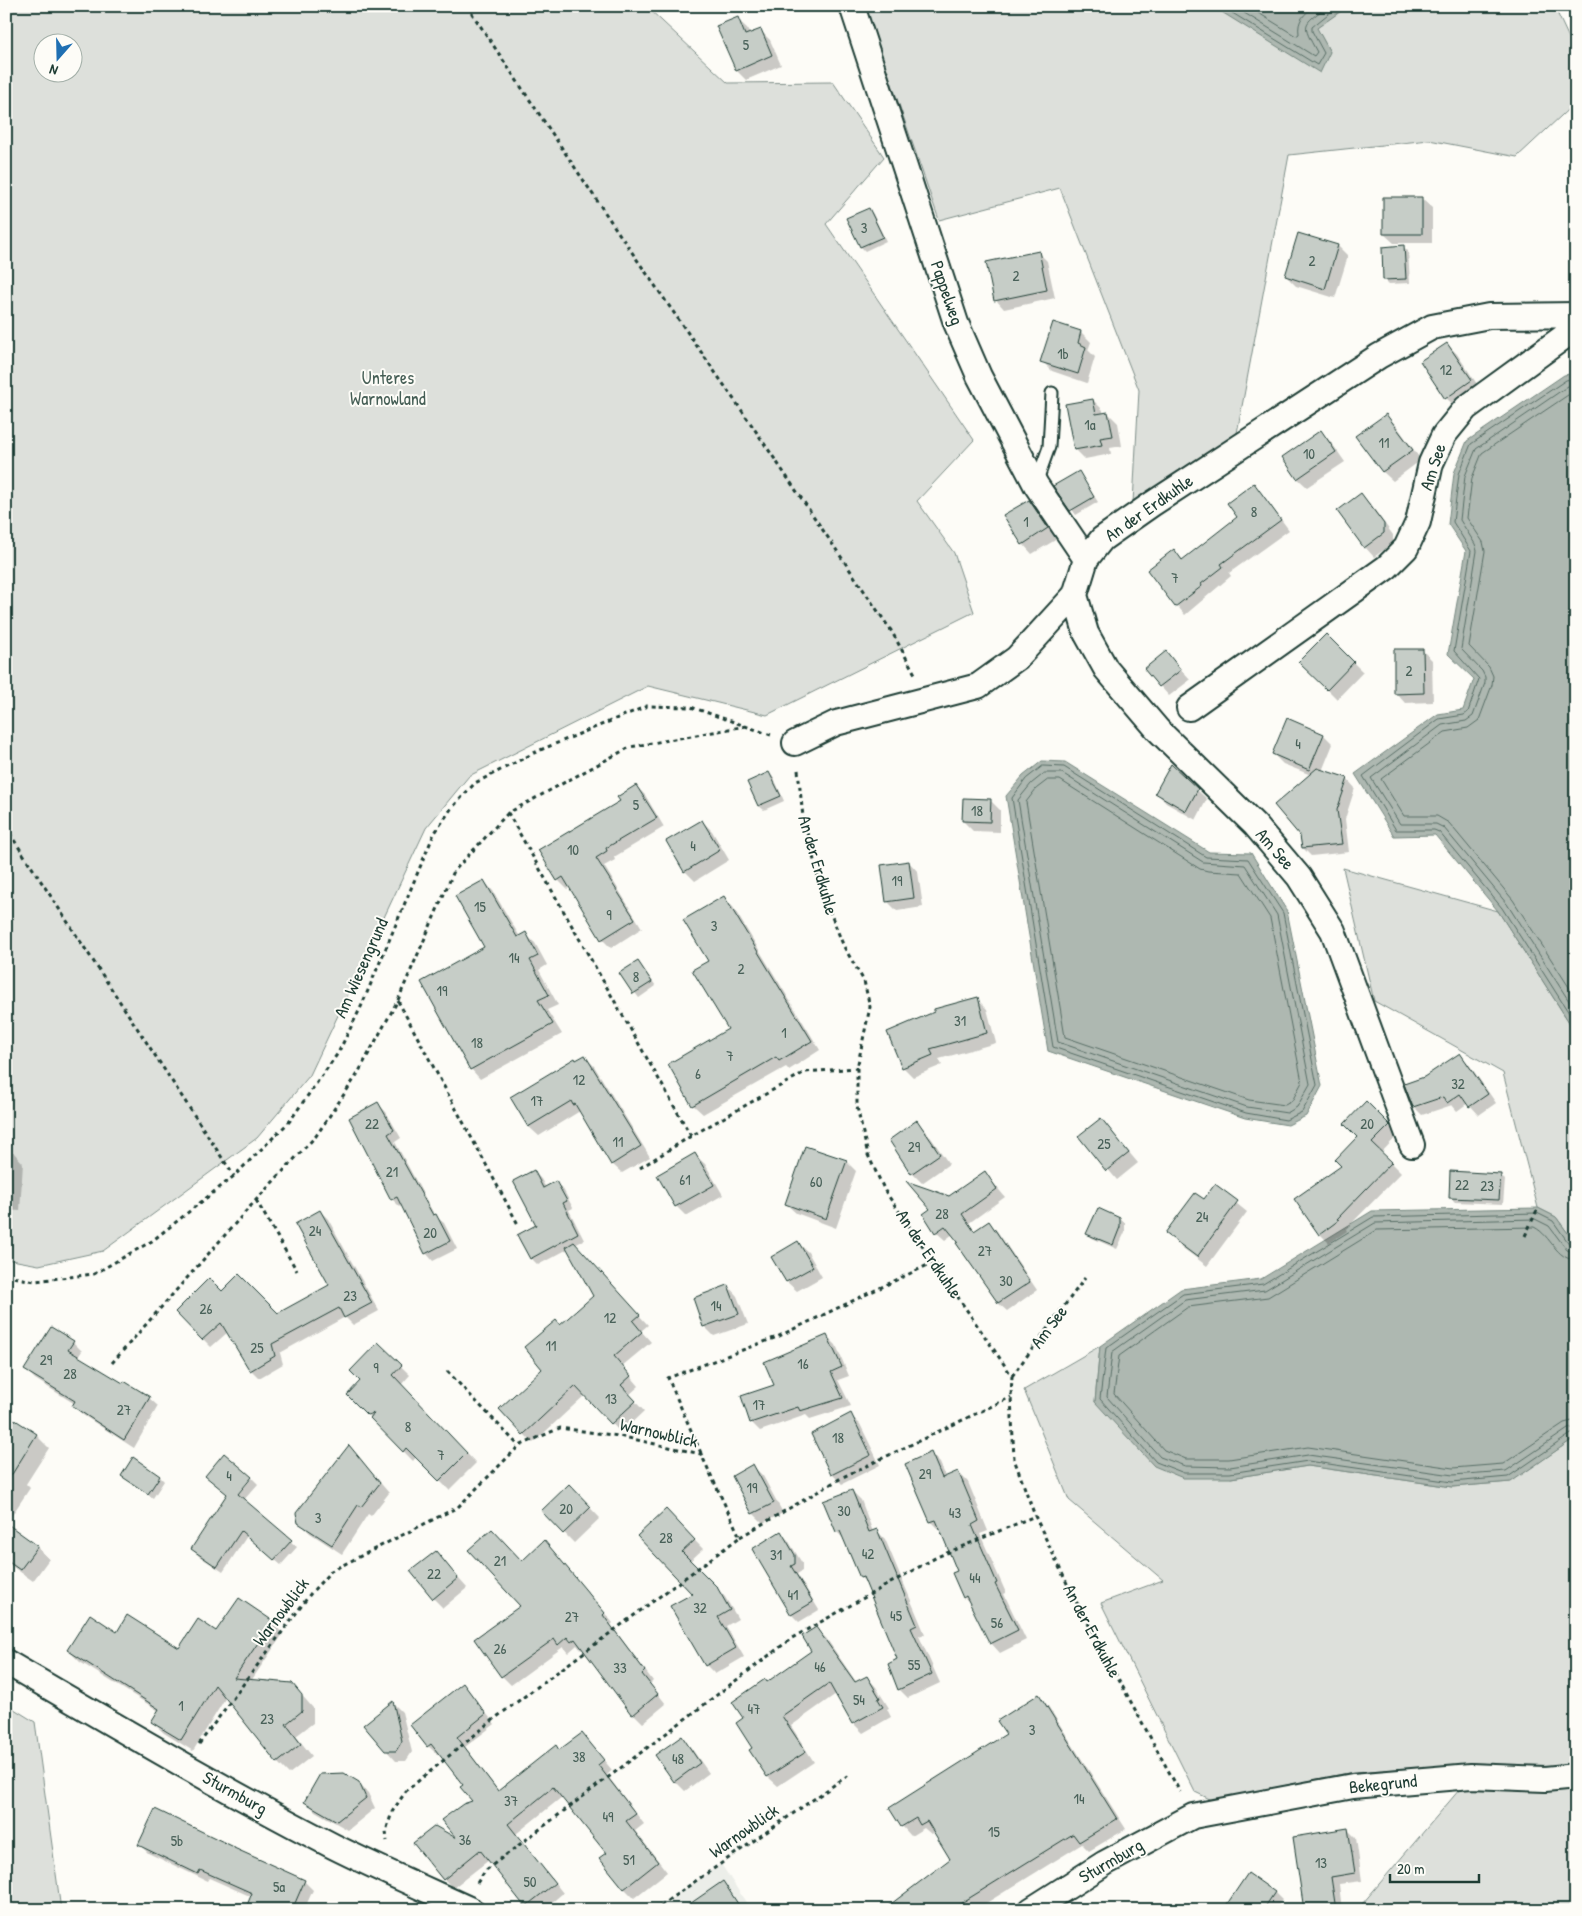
<svg xmlns="http://www.w3.org/2000/svg" width="1582" height="1916" font-family="'Patrick Hand',sans-serif">
  <style>
    .built { fill: #eceee9 }
    .green { fill: #dde0db; stroke: #7e8e88; fill-rule: evenodd }
    .water { fill: #aeb8b1; stroke: #75877f }
    .shadow { fill: #0003 }
    .lines { fill: none; stroke-linecap: round; stroke-linejoin: round }
    .shore { stroke: #586e66; stroke-width: 1 }
    .building { fill: #c6cdc7; stroke: #1f3d34 }
    .service-casing { stroke: #1f3d34; stroke-width: 15 }
    .minor-casing { stroke: #1f3d34; stroke-width: 28 }
    .path { stroke: #1f3d34; stroke-width: 3; stroke-dasharray: 4 4; stroke-linecap: butt }
    .service { stroke: #fdfcf7; stroke-width: 11 }
    .minor { stroke: #fdfcf7; stroke-width: 24 }
    .labels { text-anchor: middle; stroke-width: 4; stroke-linejoin: round; paint-order: stroke }
    .number-label { font-size: 15px; fill: #496159 }
    .street-label { font-size: 18px; fill: #1f3d34; stroke: #fdfcf7 }
    .park-label { font-size: 18px; fill: #455e55; stroke: #fdfcf7 }
  </style>
  <rect width="100%" height="100%" fill="#fdfcf7"/>
  <filter id="ink" filterUnits="userSpaceOnUse"><feTurbulence type="fractalNoise" baseFrequency=".02" numOctaves="2"/><feDisplacementMap in="SourceGraphic" scale="10" xChannelSelector="R" yChannelSelector="G"/><feConvolveMatrix kernelMatrix="1 2 1 2 8 2 1 2 1" color-interpolation-filters="sRGB"/></filter>
  <g filter="url(#ink)">
    <!-- built -->
    <path class="built" d="M721,1864L751,1910H654Z"/>
    <!-- green -->
    <path class="green" d="M6,6H646L728,83L833,82L884,157L826,224L974,440L917,501L954,553L974,612L767,715L648,686L469,776L426,828L310,1075L257,1138L103,1251L39,1265L6,1259ZM42,42H72V72H42Z
      M865,6H1212L1330,52L1316,28L1343,9L1341,6H1554L1576,53V102L1517,157L1429,140L1289,155L1237,433L1133,503L1139,390L1060,188L939,220Z
      M1343,868L1498,911L1576,1033V1244L1556,1217L1538,1208L1503,1073L1374,1001Z
      M1100,1346L1095,1402L1231,1478L1308,1466L1452,1487L1510,1482L1576,1437V1910H1357L1471,1776H1486L1472,1764L1353,1772L1212,1800L1195,1792L1101,1603L1163,1580L1069,1500L1024,1390Z
      M6,1704L35,1722L61,1910H6Z"/>
    <!-- water -->
    <path class="water" d="M1212,6H1341L1344,9L1317,28L1330,52L1320,73Z
      M1576,373V1033L1498,911L1435,835L1394,836L1355,774L1438,714L1463,710L1474,679L1448,654L1466,551L1448,524L1454,473L1467,441L1564,375Z
      M1042,761L1065,762L1209,852L1251,853L1287,911L1322,1086L1306,1116L1288,1125L1245,1118L1048,1051L1006,796L1023,776Z
      M1538,1208L1556,1217L1576,1244V1437L1511,1482L1452,1487L1308,1466L1231,1478H1183L1154,1466L1095,1402L1100,1346L1181,1289L1261,1279L1372,1211Z"/>
    <!-- shadow -->
    <path class="shadow" d="M737,19L747,28L750,34L760,30L770,40L781,65L746,80L737,71Z
      M1422,199L1432,208V243H1394L1384,234Z
      M869,209L873,214L886,241L865,251L861,247Z
      M1299,234L1338,246L1348,256L1335,298L1296,286L1286,276Z
      M1403,247L1408,251L1410,283L1389,284L1385,280Z
      M1038,252L1047,261L1055,298L1004,309L996,300Z
      M1054,324L1081,332L1091,342L1088,350L1095,357L1087,383L1052,371L1042,361Z
      M1447,344L1457,354L1481,390L1456,407L1446,398Z
      M1093,400L1103,410V414L1108,413L1118,423L1122,446L1110,448L1111,454L1085,459L1075,449Z
      M1386,415L1396,425L1421,460L1393,481L1383,472L1357,437Z
      M1321,432L1331,442L1345,462L1307,487L1297,478Z
      M1079,473L1098,502L1076,515L1055,486Z
      M1254,485L1262,494L1289,530L1229,573L1231,576L1185,615L1148,571L1174,551L1183,560L1239,518Z
      M1361,495L1371,505L1393,535V543L1374,557L1365,547Z
      M1029,501L1039,511L1057,539L1032,554L1023,544Z
      M1326,636L1363,672L1337,699L1300,662Z
      M1422,650L1432,660L1433,702L1405,703L1396,693Z
      M1166,653L1190,680L1169,696L1145,669Z
      M1288,720L1324,735L1333,744L1322,771L1347,779L1355,788L1345,819L1349,852L1311,856L1303,848L1311,775L1283,764L1273,754Z
      M769,773L774,778L784,801L764,810L759,806L748,783Z
      M636,786L645,795L664,827L614,857L615,860L604,866L642,928L611,948L602,939L570,887L567,889L558,880L621,801Z
      M1197,790L1207,799L1196,820L1166,803L1157,793Z
      M990,800L1000,810V832L973,831L963,821Z
      M702,821L712,831L729,860L695,881L685,871Z
      M909,862L918,872L923,907L897,911L887,901Z
      M484,881L493,891L520,937L525,934L535,943L547,965L539,970L558,1005L547,1010L562,1034L480,1079L471,1069L486,947Z
      M724,898L733,907L820,1050L789,1070L786,1067L703,1114L693,1105L729,1029L710,962Z
      M638,962L656,986L639,998L621,974Z
      M977,999L987,1009L996,1043L939,1059L942,1065L913,1077L903,1067Z
      M1459,1055L1468,1063L1496,1103L1479,1115L1468,1103L1457,1111L1452,1105L1422,1115L1414,1107L1406,1084L1424,1078Z
      M584,1056L594,1066L650,1157L622,1173L612,1164L580,1111L539,1136L529,1127L512,1098Z
      M1366,1103L1398,1135L1381,1153L1401,1173L1346,1229L1347,1231L1329,1243L1320,1234L1343,1166L1359,1137Z
      M378,1104L386,1112L401,1138L395,1142L435,1216L444,1223L457,1249L433,1261L426,1253L402,1206L400,1207L392,1199Z
      M1101,1119L1138,1163L1117,1180L1080,1136Z
      M917,1122L927,1132L949,1164L922,1183L912,1173Z
      M6,1153H14L23,1163L20,1211L6,1210Z
      M695,1155L705,1164L723,1195L686,1216L676,1206Z
      M846,1161L856,1171L836,1228L796,1213L786,1204Z
      M534,1172L541,1179L546,1188L556,1183L563,1189L573,1208L569,1210L584,1240L575,1245L648,1325L641,1331L651,1342L622,1366L639,1386L629,1395L644,1411L621,1433L585,1395L533,1443L524,1434L544,1369L560,1326L594,1296L568,1249L538,1265L531,1258L537,1226Z
      M985,1173L1005,1197L969,1223L975,1231L989,1222L997,1231L1037,1290L1007,1311L998,1303L953,1234L945,1240L936,1232L949,1198Z
      M1500,1175L1505,1180L1503,1204L1455,1202L1450,1197Z
      M1215,1186L1247,1212L1207,1266L1176,1243L1167,1233L1204,1201Z
      M320,1211L328,1219L379,1311L353,1325L345,1317L280,1353L283,1364L259,1378L251,1370L228,1332L211,1347L176,1312L278,1315L331,1286Z
      M1120,1219L1125,1223V1232L1117,1249L1092,1238L1088,1233Z
      M798,1243L808,1252L822,1277L797,1291L787,1282L773,1258Z
      M728,1286L737,1296L748,1324L714,1336L704,1326Z
      M827,1336L836,1345L849,1376L838,1380L851,1406L810,1419L806,1415L760,1431L751,1422L775,1386Z
      M73,1342L82,1351L78,1357L124,1385L149,1398L158,1406L134,1448L83,1415L74,1406L75,1404L35,1379L26,1370Z
      M378,1344L410,1375L401,1385L476,1463L449,1490L416,1457L413,1461L349,1395L362,1381Z
      M850,1415L860,1424L880,1465L842,1484L832,1474Z
      M10,1418L36,1435L49,1448L26,1484L30,1488L6,1524V1424Z
      M931,1454L940,1463L946,1477L958,1472L968,1482L988,1531L980,1534L1006,1593L1004,1594L1026,1640L1000,1653L991,1643L972,1605L964,1597L959,1571L942,1530L940,1531L931,1522L907,1465Z
      M358,1457L389,1493L371,1516L368,1514L342,1554L310,1533L300,1523Z
      M753,1466L763,1476L783,1513L763,1523L753,1513L733,1476Z
      M122,1476L160,1477L164,1481L153,1498Z
      M252,1478L258,1484L243,1501L297,1547L281,1565L247,1536L223,1572L199,1556L192,1549Z
      M569,1486L600,1518L574,1543L543,1511Z
      M852,1491L861,1500L873,1532L876,1530L885,1539L925,1634L919,1636L940,1683L908,1698L899,1689L898,1660L868,1584L861,1578L845,1540L837,1532Z
      M666,1511L703,1549L690,1561L725,1597L738,1619L726,1626L744,1657L715,1674L706,1665L694,1594Z
      M6,1524L37,1547L49,1559L33,1581L6,1562Z
      M781,1533L788,1540L802,1563V1571L797,1574L819,1610L799,1622L792,1615Z
      M553,1551L613,1623L611,1625L653,1681L650,1684L666,1704L643,1723L634,1714L584,1648L581,1650L577,1645L568,1653L563,1647L511,1685L502,1676L522,1606V1562Z
      M435,1552L467,1588L443,1608L433,1598Z
      M272,1622L283,1634L251,1681L292,1684L313,1708V1723L296,1736L312,1756L289,1774L278,1763L226,1697L193,1751L164,1733L152,1722L159,1711L80,1662L68,1650L117,1633L179,1650Z
      M816,1629L826,1638L857,1683L867,1677L876,1687L889,1708L887,1709L891,1717L863,1733L853,1723L836,1694L791,1726L814,1762L778,1786L768,1777L751,1750L754,1748L745,1718L767,1683L813,1652Z
      M463,1685L495,1724L465,1747L499,1792L560,1751L582,1734L612,1770L607,1775L644,1824L635,1831L667,1872L634,1898L624,1888L608,1853L562,1797L516,1834L563,1893L543,1910H529L489,1860L453,1888L444,1879L460,1842L474,1802L465,1785L440,1753L438,1755L428,1746Z
      M1039,1696L1048,1706L1126,1829L1089,1851L1082,1844L975,1910H883L952,1859L935,1831L931,1834L924,1828L911,1836L902,1826L1008,1734Z
      M392,1702L402,1712L412,1752L406,1761H396L386,1750Z
      M681,1738L691,1748L709,1773L685,1791L675,1781Z
      M358,1783L368,1793L375,1808L348,1830L315,1811L306,1801Z
      M1348,1830L1356,1838L1362,1881L1339,1884L1342,1910H1305Z
      M139,1844L233,1848L304,1881L313,1890L304,1910H253L252,1897L209,1878L207,1881L148,1853Z
      M1248,1875L1275,1893L1282,1900L1275,1910H1224Z"/>
    <g class="lines">
      <!-- shore -->
      <path class="shore" d="M1221,6L1317,65L1324,53L1312,31V27L1338,6
        M1233,6L1314,56L1317,52C1301,23 1302,25 1328,6
        M1247,6L1296,36L1299,34C1297,20 1304,14 1315,6
        M1576,378L1566,380L1471,444L1459,474L1453,522L1471,551L1454,651L1479,679L1468,712L1464,715L1439,719L1363,776L1396,830H1434L1439,832L1502,908L1576,1024
        M1576,384L1568,386L1476,449L1465,476L1460,520L1475,544L1477,551L1461,649L1482,671L1485,677V683L1473,716L1466,721L1442,725L1371,778L1400,824H1436L1444,828L1507,904L1576,1012
        M1576,392L1571,393L1482,453L1472,478L1467,518L1483,542L1485,551L1469,646L1489,667L1493,676L1492,685L1479,720L1468,728L1445,732L1381,779L1404,816H1437L1449,823L1513,900L1576,998
        M1043,766L1064,767L1206,857L1248,859L1283,913L1317,1085L1302,1112L1286,1120L1246,1113L1053,1047L1012,798L1026,779Z
        M1045,773H1062L1203,862L1245,865L1277,915L1310,1084L1297,1107L1287,1113L1247,1107L1058,1042L1018,800L1031,784Z
        M1048,780H1060L1200,869L1208,871L1241,873L1270,918L1302,1082L1292,1101L1285,1105L1249,1100L1065,1037L1026,802L1036,789Z
        M1576,1246L1570,1245L1553,1221L1537,1213L1373,1217L1263,1284L1183,1294L1106,1348L1100,1399L1156,1462L1184,1473H1230L1308,1461L1452,1482L1508,1477L1571,1434L1576,1433
        M1576,1253L1567,1250L1549,1226L1535,1219L1375,1223L1265,1290L1185,1300L1112,1352L1107,1397L1160,1457L1185,1466L1230,1467L1308,1455L1453,1475L1506,1471L1568,1429L1576,1427
        M1576,1260C1555,1259 1552,1236 1534,1227L1377,1230L1268,1297L1188,1307L1119,1356L1114,1394L1164,1450L1186,1459H1229L1308,1447L1453,1468L1503,1464L1564,1423L1576,1420"/>
    </g>
    <!-- building -->
    <path class="building" d="M738,17L745,35L761,29L772,55L736,71L716,26Z
      M1383,197H1422V234H1383Z
      M869,208L883,237L860,247L846,218Z
      M1298,233L1338,245L1325,289L1285,276Z
      M1404,245L1406,279L1383,280L1382,247Z
      M1039,251L1047,290L994,301L986,262Z
      M1053,322L1081,331L1078,343L1086,347L1078,374L1040,362Z
      M1447,343L1472,380L1445,399L1420,361Z
      M1093,399L1096,414L1108,412L1113,436L1100,438L1102,445L1074,450L1065,404Z
      M1386,414L1413,450L1382,472L1355,436Z
      M1321,430L1336,452L1297,479L1282,457Z
      M1079,471L1094,497L1070,511L1053,486Z
      M1254,483L1281,520L1221,564L1223,567L1201,584L1202,586L1175,607L1147,570L1174,549L1182,560L1237,517L1227,503Z
      M1361,493L1384,524V533L1364,548L1337,511Z
      M1029,500L1048,528L1022,545L1003,515Z
      M1326,634L1354,662L1327,690L1298,662Z
      M1394,649H1423L1424,693L1394,694Z
      M1166,651L1181,670L1159,687L1144,669Z
      M1287,718L1324,734L1309,770L1272,754Z
      M1171,764L1198,789L1186,811L1155,793Z
      M1317,768L1348,778L1337,810L1342,844L1302,848L1300,836L1274,805Z
      M769,772L781,796L758,806L747,782Z
      M636,785L657,818L606,848L607,851L596,858L635,919L601,940L563,877L557,881L538,850L620,801L617,797Z
      M963,798L991,799L990,822L962,821Z
      M702,820L720,850L684,872L666,841Z
      M909,861L914,898L886,902L881,865Z
      M484,880L517,937L526,932L538,956L530,960L549,995L538,1000L553,1024L470,1070L421,982L484,947L455,896Z
      M724,896L812,1041L779,1061L776,1057L692,1106L668,1064L728,1029L692,970L708,961L683,920Z
      M638,961L652,982L633,994L619,973Z
      M978,997L987,1033L930,1049L933,1055L902,1068L887,1032L934,1012V1009Z
      M1460,1053L1488,1094L1469,1107L1460,1094L1447,1103L1443,1097L1413,1107L1404,1084L1424,1077Z
      M585,1055L641,1146L611,1165L575,1104L573,1105L571,1101L528,1127L510,1097L575,1058L576,1060Z
      M1366,1101L1390,1125L1372,1143L1392,1162L1337,1219L1339,1220L1319,1235L1294,1199L1341,1166L1335,1160L1357,1137L1344,1124Z
      M378,1102L394,1130L388,1134L433,1215L436,1214L450,1241L425,1254L397,1197L391,1200L349,1118Z
      M1101,1118L1129,1153L1106,1171L1078,1136Z
      M917,1120L940,1154L911,1174L889,1140Z
      M805,1146L847,1160L826,1219L785,1204Z
      M695,1153L714,1185L675,1207L657,1175Z
      M534,1170L543,1188L556,1181L567,1201L563,1203L578,1233L530,1259L517,1235L536,1225L513,1181Z
      M985,1171L997,1189L962,1214L974,1231L989,1221L1030,1282L998,1303L956,1243L958,1242L945,1226L935,1233L923,1214L930,1209L906,1181L949,1196Z
      M1450,1171L1501,1174L1499,1200L1449,1198Z
      M1215,1184L1238,1201L1197,1257L1165,1233L1195,1193L1204,1199Z
      M1098,1208L1120,1218V1227L1113,1245L1086,1234Z
      M320,1210L372,1303L344,1318L339,1308L272,1344L275,1356L250,1371L221,1323L202,1340L175,1312L209,1278L222,1291L239,1274L278,1313L329,1285L295,1224Z
      M798,1241L813,1267L786,1282L771,1257Z
      M574,1242L640,1315L633,1321L642,1332L614,1356L631,1376L621,1385L636,1401L611,1424L575,1386L523,1435L499,1409L542,1369L524,1347L556,1320L560,1325L593,1296L566,1247Z
      M728,1285L739,1314L703,1327L693,1298Z
      M51,1327L74,1341L68,1350L123,1383L124,1381L150,1397L124,1440L72,1406L75,1401L24,1370Z
      M827,1335L842,1367L831,1372L843,1398L800,1411L798,1407L750,1423L741,1396L774,1385L764,1362Z
      M378,1342L402,1365L393,1375L467,1453L439,1481L406,1448L403,1452L370,1418L374,1413L367,1415L347,1395L360,1381L350,1371Z
      M851,1413L871,1455L831,1475L811,1434Z
      M6,1414L37,1434L6,1484Z
      M349,1445L380,1483L361,1507L358,1505L332,1545L298,1523L296,1513Z
      M931,1452L942,1478L958,1471L979,1521L972,1525L997,1583L995,1584L1018,1630L990,1644L966,1596L963,1598L952,1573L957,1571L936,1520L930,1522L905,1464Z
      M224,1453L252,1477L238,1494L292,1540L274,1560L241,1531L217,1567L191,1549L227,1494L205,1476Z
      M133,1457L160,1476L148,1494L121,1476Z
      M753,1464L774,1503L752,1514L732,1476Z
      M569,1484L591,1507L563,1534L541,1511Z
      M852,1490L869,1532L877,1529L917,1625L911,1628L932,1674L898,1690L888,1664L897,1659L863,1577L860,1578L840,1531L836,1532L823,1501Z
      M666,1509L695,1540L682,1552L717,1587L730,1610L718,1617L736,1648L705,1666L670,1606L692,1594L637,1536Z
      M6,1523L38,1546L20,1570L6,1560Z
      M492,1529L522,1561L544,1540L605,1613L603,1615L645,1671L642,1674L658,1694L633,1715L631,1714L575,1639L571,1642L567,1637L558,1645L554,1639L501,1677L474,1639L520,1606L468,1550Z
      M781,1531L795,1555V1564L791,1566L813,1602L791,1615L752,1549Z
      M436,1551L458,1578L433,1599L410,1571Z
      M239,1598L273,1621L234,1678L292,1683L302,1695V1711L286,1724L301,1744L277,1763L215,1685L181,1740L151,1722L159,1709L67,1650L90,1614L117,1632L127,1615L179,1648L198,1619L216,1631Z
      M816,1627L855,1682L867,1676L880,1698L878,1699L883,1707L852,1724L829,1683L782,1716L806,1752L767,1777L749,1750L752,1748L736,1723L743,1718L732,1702L765,1679L767,1682L811,1651L802,1636Z
      M463,1683L486,1714L457,1737L498,1791L556,1745L559,1750L582,1733L604,1760L598,1765L636,1814L626,1821L658,1862L624,1889L599,1858L606,1853L553,1787L508,1824L555,1883L525,1907L480,1850L443,1880L413,1843L435,1826L456,1838L441,1820L463,1804L472,1801L460,1787L463,1785L431,1744L427,1747L410,1725Z
      M1039,1694L1117,1819L1079,1842L1073,1834L950,1910H883L950,1859L927,1821L920,1825L916,1818L901,1827L889,1808L1006,1734L997,1721Z
      M393,1701L402,1741L396,1751H385L363,1725Z
      M682,1736L700,1763L674,1782L655,1755Z
      M344,1773L359,1782L366,1798L337,1821L304,1802L320,1774Z
      M155,1809L234,1847V1848L305,1880L292,1910H245L252,1893L200,1870L198,1874L138,1845Z
      M1348,1828L1355,1873L1331,1877L1336,1910H1304L1293,1837Z
      M1248,1873L1275,1892L1263,1910H1223Z
      M723,1881L742,1910H681Z"/>
    <g class="lines">
      <!-- service casing -->
      <g class="service-casing">
        <path id="service" d="M1036,483L1049,447L1052,393"/>
      </g>
      <!-- minor casing -->
      <g class="minor-casing">
        <path id="minor" d="M852,6L956,323L979,376L1036,485L1086,559
          M1075,595L1086,633L1106,669L1158,730L1255,825L1299,877L1333,931L1412,1145
          M1189,708L1387,567L1406,548L1418,522L1431,463L1444,435L1466,408L1576,328
          M795,743L836,723L978,686L1017,658L1075,595L1086,559L1102,539L1152,504L1379,356L1432,327L1489,316L1576,315
          M6,1662C114,1725 222,1789 333,1846C379,1869 425,1889 471,1910
          M1031,1910L1105,1863L1193,1816L1353,1786L1471,1776L1545,1779L1576,1776"/>
      </g>
      <!-- path -->
      <path class="path" d="M467,6L622,238L751,424L892,632L915,674
        M798,770L803,817L822,892L844,947L864,981L870,1007L857,1068V1107L868,1155L885,1191L1012,1376L1011,1397L1014,1459L1035,1516L1071,1592L1180,1792
        M6,826L14,840L234,1176
        M398,1001L519,1226
        M691,1136L508,813L630,747L746,726
        M640,1168L691,1136L805,1072L857,1068
        M256,1200L297,1271
        M1525,1236L1538,1208
        M6,1276L35,1281L94,1274L152,1241L234,1176L289,1122L338,1053L361,1007L434,834L451,809L475,783L538,751L647,706L691,707L771,735
        M112,1363L256,1200L316,1136L357,1075L398,1000L454,871L508,813
        M447,1371L519,1446
        M1012,1376L1085,1278
        M701,1453L668,1378L777,1337L934,1262
        M740,1537L843,1477L1011,1397
        M199,1744L311,1593L331,1571L458,1507L519,1446L560,1428L619,1436L701,1454L740,1537L498,1716L406,1791L392,1812L386,1831L387,1841
        M477,1883L486,1870L792,1638L937,1557L1035,1516
        M654,1910L850,1774"/>
      <!-- service -->
      <use href="#service" class="service"/>
      <!-- minor -->
      <use href="#minor" class="minor"/>
    </g>
  </g>
  <g class="labels">
    <!-- number labels -->
    <g class="number-label">
      <text x="746" y="50">5</text>
      <text x="864" y="233">3</text>
      <text x="1312" y="266">2</text>
      <text x="1016" y="281">2</text>
      <text x="1063" y="359">1b</text>
      <text x="1446" y="375">12</text>
      <text x="1090" y="430">1a</text>
      <text x="1384" y="448">11</text>
      <text x="1309" y="459">10</text>
      <text x="1254" y="517">8</text>
      <text x="1026" y="527">1</text>
      <text x="1175" y="583">7</text>
      <text x="1409" y="676">2</text>
      <text x="1298" y="749">4</text>
      <text x="636" y="810">5</text>
      <text x="977" y="816">18</text>
      <text x="693" y="851">4</text>
      <text x="573" y="855">10</text>
      <text x="897" y="886">19</text>
      <text x="480" y="912">15</text>
      <text x="609" y="920">9</text>
      <text x="714" y="931">3</text>
      <text x="514" y="963">14</text>
      <text x="741" y="974">2</text>
      <text x="636" y="982">8</text>
      <text x="442" y="996">19</text>
      <text x="960" y="1026">31</text>
      <text x="784" y="1038">1</text>
      <text x="477" y="1048">18</text>
      <text x="730" y="1061">7</text>
      <text x="698" y="1079">6</text>
      <text x="579" y="1085">12</text>
      <text x="1458" y="1089">32</text>
      <text x="537" y="1106">17</text>
      <text x="372" y="1129">22</text>
      <text x="1367" y="1129">20</text>
      <text x="618" y="1147">11</text>
      <text x="1104" y="1149">25</text>
      <text x="914" y="1152">29</text>
      <text x="392" y="1177">21</text>
      <text x="685" y="1185">61</text>
      <text x="816" y="1187">60</text>
      <text x="1462" y="1190">22</text>
      <text x="1487" y="1191">23</text>
      <text x="942" y="1219">28</text>
      <text x="1202" y="1222">24</text>
      <text x="315" y="1236">24</text>
      <text x="430" y="1238">20</text>
      <text x="985" y="1256">27</text>
      <text x="1006" y="1286">30</text>
      <text x="350" y="1301">23</text>
      <text x="716" y="1311">14</text>
      <text x="206" y="1314">26</text>
      <text x="610" y="1323">12</text>
      <text x="551" y="1351">11</text>
      <text x="257" y="1353">25</text>
      <text x="46" y="1365">29</text>
      <text x="803" y="1369">16</text>
      <text x="376" y="1373">9</text>
      <text x="70" y="1379">28</text>
      <text x="611" y="1404">13</text>
      <text x="759" y="1410">17</text>
      <text x="124" y="1415">27</text>
      <text x="408" y="1432">8</text>
      <text x="838" y="1443">18</text>
      <text x="441" y="1460">7</text>
      <text x="925" y="1479">29</text>
      <text x="229" y="1481">4</text>
      <text x="752" y="1493">19</text>
      <text x="566" y="1514">20</text>
      <text x="844" y="1516">30</text>
      <text x="955" y="1518">43</text>
      <text x="318" y="1523">3</text>
      <text x="666" y="1543">28</text>
      <text x="868" y="1559">42</text>
      <text x="776" y="1560">31</text>
      <text x="500" y="1566">21</text>
      <text x="434" y="1579">22</text>
      <text x="975" y="1583">44</text>
      <text x="793" y="1600">41</text>
      <text x="700" y="1613">32</text>
      <text x="896" y="1621">45</text>
      <text x="572" y="1622">27</text>
      <text x="997" y="1628">56</text>
      <text x="500" y="1654">26</text>
      <text x="914" y="1670">55</text>
      <text x="820" y="1672">46</text>
      <text x="620" y="1673">33</text>
      <text x="859" y="1705">54</text>
      <text x="181" y="1711">1</text>
      <text x="754" y="1714">47</text>
      <text x="267" y="1724">23</text>
      <text x="1032" y="1735">3</text>
      <text x="579" y="1762">38</text>
      <text x="678" y="1764">48</text>
      <text x="1079" y="1804">14</text>
      <text x="511" y="1806">37</text>
      <text x="608" y="1822">49</text>
      <text x="994" y="1837">15</text>
      <text x="465" y="1845">36</text>
      <text x="177" y="1846">5b</text>
      <text x="629" y="1865">51</text>
      <text x="1321" y="1868">13</text>
      <text x="530" y="1887">50</text>
      <text x="279" y="1892">5a</text>
    </g>
    <!-- street labels -->
    <g class="street-label">
      <text transform="translate(947 293) rotate(71)" y="6">Pappelweg</text>
      <text transform="translate(1433 467) rotate(-72)" y="6">Am See</text>
      <text transform="translate(1149 508) rotate(-35)" y="6">An der Erdkuhle</text>
      <text transform="translate(1275 849) rotate(49)" y="6">Am See</text>
      <text transform="translate(818 865) rotate(74)" y="6">An der Erdkuhle</text>
      <text transform="translate(361 968) rotate(-66)" y="6">Am Wiesengrund</text>
      <text transform="translate(929 1254) rotate(56)" y="6">An der Erdkuhle</text>
      <text transform="translate(1049 1327) rotate(-53)" y="6">Am See</text>
      <text transform="translate(659 1433) rotate(13)" y="6">Warnowblick</text>
      <text transform="translate(281 1612) rotate(-53)" y="6">Warnowblick</text>
      <text transform="translate(1092 1631) rotate(62)" y="6">An der Erdkuhle</text>
      <text transform="translate(1383 1784) rotate(-6)" y="6">Bekegrund</text>
      <text transform="translate(235 1793) rotate(29)" y="6">Sturmburg</text>
      <text transform="translate(744 1831) rotate(-35)" y="6">Warnowblick</text>
      <text transform="translate(1111 1861) rotate(-30)" y="6">Sturmburg</text>
    </g>
    <!-- park labels -->
    <g class="park-label">
      <text x="388" y="384">Unteres<tspan x="388" dy="21">Warnowland</tspan></text>
    </g>
  </g>
  <!-- margin -->
  <rect width="1582" height="1916" fill="none" stroke="#fdfcf7" stroke-width="25"/>
  <rect x="12" y="12" width="1557" height="1891" fill="none" stroke="#1f3d34" stroke-width="2" filter="url(#ink)"/>
  <!-- north arrow -->
  <g transform="translate(58 58) rotate(200)"><circle r="24" fill="#fdfcf7" stroke="#a4b0a9"/>
  <path d="M0-4L9 19L0 12L-9 19Z" fill="#1f6fb2"/>
  <text y="-8" font-size="14" font-weight="bold" text-anchor="middle" fill="#1f3d34">N</text>
  </g>
  <!-- scale -->
  <path d="M1390 1874v8h89v-8" fill="none" stroke="#1f3d34" stroke-width="2.5"/>
  <text x="1397" y="1874" font-size="15" fill="#1f3d34" stroke="#fdfcf7" stroke-width="4" paint-order="stroke">20 m</text>
</svg>
